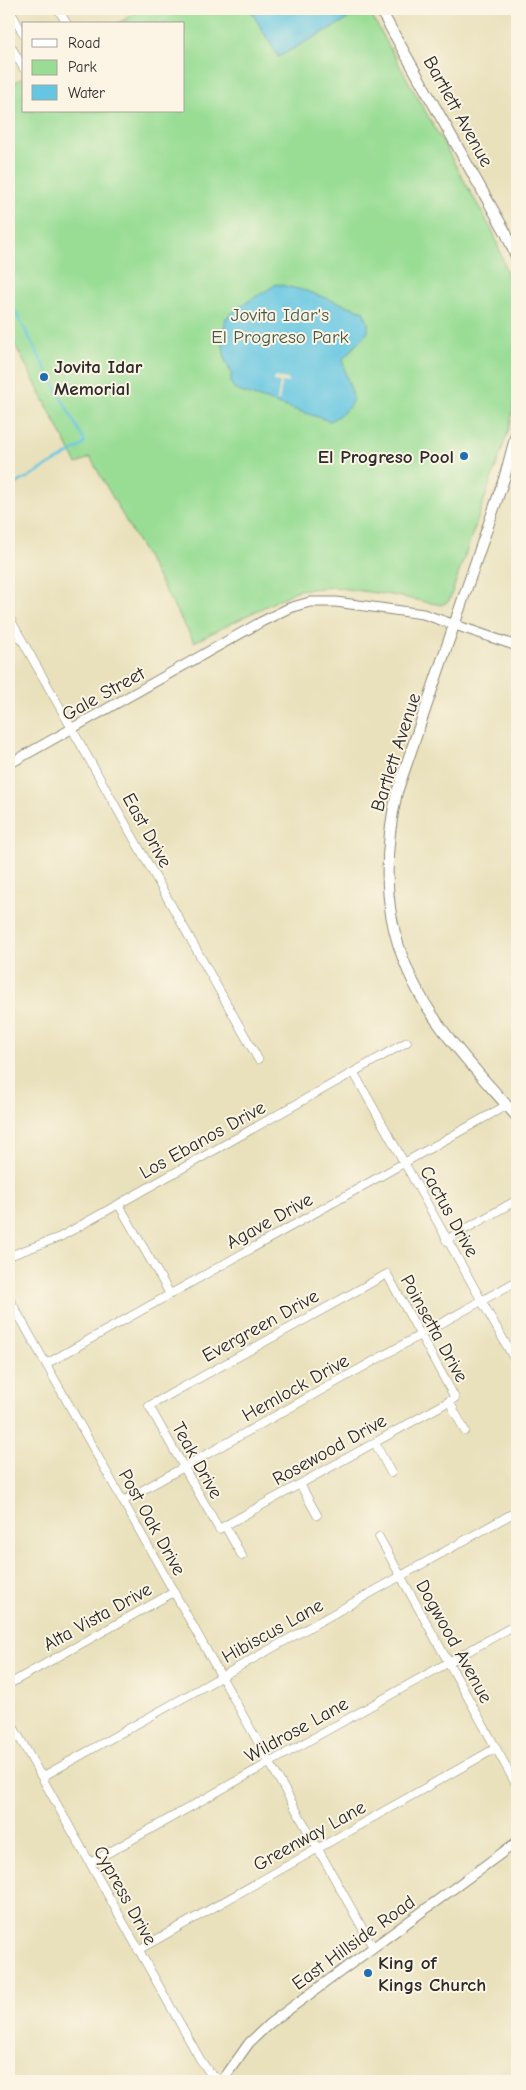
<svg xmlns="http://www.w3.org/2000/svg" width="526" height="2090" font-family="'Comic Neue',sans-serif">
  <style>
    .green { fill: #99dd95; stroke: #628460 }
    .water { fill: #64c6e2; stroke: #487886 }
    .pier { fill: #e9e1bc }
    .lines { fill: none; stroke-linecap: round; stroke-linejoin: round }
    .stream { stroke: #64c6e2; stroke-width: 2.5 }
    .minor-casing { stroke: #8a8674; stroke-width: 9 }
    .tertiary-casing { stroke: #8a8674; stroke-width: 11 }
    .secondary-casing { stroke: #8a8674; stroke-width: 12 }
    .minor { stroke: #fff; stroke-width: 8 }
    .tertiary { stroke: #fff; stroke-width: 9 }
    .secondary { stroke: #fff; stroke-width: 10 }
    .poi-dot { fill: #1f6fb2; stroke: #fcf5e5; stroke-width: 2 }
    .labels { text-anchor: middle; stroke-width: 4; stroke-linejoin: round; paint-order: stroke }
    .street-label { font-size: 19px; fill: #2b2b2b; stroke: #fcf5e5 }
    .park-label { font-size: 19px; fill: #465846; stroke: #fcf5e5 }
    .poi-label { font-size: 19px; font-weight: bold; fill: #2b2b2b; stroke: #fcf5e5; text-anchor: start }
  </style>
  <rect width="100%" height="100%" fill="#fcf5e5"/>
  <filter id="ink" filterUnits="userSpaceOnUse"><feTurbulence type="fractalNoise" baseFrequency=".02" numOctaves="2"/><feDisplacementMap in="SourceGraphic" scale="10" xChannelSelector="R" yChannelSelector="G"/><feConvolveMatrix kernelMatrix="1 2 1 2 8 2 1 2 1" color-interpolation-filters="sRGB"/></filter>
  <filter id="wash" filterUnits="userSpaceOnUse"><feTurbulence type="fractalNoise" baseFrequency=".0096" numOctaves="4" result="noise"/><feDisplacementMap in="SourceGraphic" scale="20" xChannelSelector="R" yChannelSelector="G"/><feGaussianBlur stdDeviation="1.12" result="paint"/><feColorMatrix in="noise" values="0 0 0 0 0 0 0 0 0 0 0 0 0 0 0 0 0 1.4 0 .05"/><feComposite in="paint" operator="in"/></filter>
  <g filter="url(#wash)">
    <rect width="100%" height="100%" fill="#e9e1bc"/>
    <!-- green -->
    <path class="green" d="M143,9H368L494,234L517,303V386L510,426L449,601L441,605L391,595L333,587L298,590L194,642L90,457L77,464L9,333V86L24,77V111H184V24H117Z"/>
    <!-- water -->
    <path class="water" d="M250,9H342L348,19L278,57Z
      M277,284L306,291L363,311L368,322V332L343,359C345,393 370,398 330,421L235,390L231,383V373L225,360L222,338L226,318L242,305Z"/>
    <!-- pier -->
    <path class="pier" d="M274,377L288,379V383L282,382L279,401H277L280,382L274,381Z"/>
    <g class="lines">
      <!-- stream -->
      <path class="stream" d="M9,300L85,442L82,446L9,488"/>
    </g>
  </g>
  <g filter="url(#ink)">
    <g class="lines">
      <!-- minor casing -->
      <g class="minor-casing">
        <path id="minor" d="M9,9L24,35
          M58,9L67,24
          M9,43L24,69
          M9,617L258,1059
          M354,1073L517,1364
          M119,1205L170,1294
          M446,1240L517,1200
          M9,1256L60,1237L407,1042
          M387,1274L455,1398L219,1529L149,1406Z
          M9,1298L373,1947
          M46,1364L507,1105
          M449,1401L465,1431
          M375,1443L391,1473
          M300,1484L317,1515
          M123,1501L517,1281
          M225,1526L242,1556
          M379,1537L517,1786
          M9,1684L174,1592
          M9,1719L200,2059L209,2072L221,2081
          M42,1777L517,1511
          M90,1863L517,1624
          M138,1950L496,1748"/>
      </g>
      <!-- tertiary casing -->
      <g class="tertiary-casing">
        <path id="tertiary" d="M9,764L261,622L289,608L310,602H336L423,614L517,646
          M222,2081L249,2043L269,2024L517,1842"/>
      </g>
      <!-- secondary casing -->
      <g class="secondary-casing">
        <path id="secondary" d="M380,9L506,233L517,259
          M517,431L504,479L397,792C377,883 387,955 443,1030C465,1060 492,1088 517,1117"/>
      </g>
      <!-- minor -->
      <use href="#minor" class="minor"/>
      <!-- tertiary -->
      <use href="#tertiary" class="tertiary"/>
      <!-- secondary -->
      <use href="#secondary" class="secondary"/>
    </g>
  </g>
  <!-- markers -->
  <g class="poi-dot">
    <circle cx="44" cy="377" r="5"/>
    <circle cx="464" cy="456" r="5"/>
    <circle cx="368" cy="1973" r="5"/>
  </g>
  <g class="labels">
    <!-- street labels -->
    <g class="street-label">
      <text transform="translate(459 111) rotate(61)" y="7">Bartlett Avenue</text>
      <text transform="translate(103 693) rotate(-29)" y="7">Gale Street</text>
      <text transform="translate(395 752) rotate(-72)" y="7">Bartlett Avenue</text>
      <text transform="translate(148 830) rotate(61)" y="7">East Drive</text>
      <text transform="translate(202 1139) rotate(-29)" y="7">Los Ebanos Drive</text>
      <text transform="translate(450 1211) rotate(61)" y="7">Cactus Drive</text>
      <text transform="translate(269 1220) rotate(-29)" y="7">Agave Drive</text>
      <text transform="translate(260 1325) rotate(-29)" y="7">Evergreen Drive</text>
      <text transform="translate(435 1328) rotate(61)" y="7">Poinsetta Drive</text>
      <text transform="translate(295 1387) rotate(-29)" y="7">Hemlock Drive</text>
      <text transform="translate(329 1449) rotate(-29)" y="7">Rosewood Drive</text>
      <text transform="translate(198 1460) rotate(61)" y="7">Teak Drive</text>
      <text transform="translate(153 1522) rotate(61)" y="7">Post Oak Drive</text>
      <text transform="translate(97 1616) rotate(-29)" y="7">Alta Vista Drive</text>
      <text transform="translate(272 1630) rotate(-29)" y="7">Hibiscus Lane</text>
      <text transform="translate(455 1641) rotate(61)" y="7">Dogwood Avenue</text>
      <text transform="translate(296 1729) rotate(-29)" y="7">Wildrose Lane</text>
      <text transform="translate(309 1835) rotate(-29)" y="7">Greenway Lane</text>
      <text transform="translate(126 1895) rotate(61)" y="7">Cypress Drive</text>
      <text transform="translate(353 1942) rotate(-36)" y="7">East Hillside Road</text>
    </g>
    <!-- park labels -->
    <g class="park-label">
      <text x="280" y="321">Jovita Idar's<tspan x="280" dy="22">El Progreso Park</tspan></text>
    </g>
    <!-- poi labels -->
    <g class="poi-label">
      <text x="54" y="373">Jovita Idar<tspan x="54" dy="22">Memorial</tspan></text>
      <text x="454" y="463" text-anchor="end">El Progreso Pool</text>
      <text x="378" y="1969">King of<tspan x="378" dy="22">Kings Church</tspan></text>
    </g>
  </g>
  <!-- margin -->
  <rect width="526" height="2090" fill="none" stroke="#fcf5e5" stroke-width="30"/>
  <!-- legend -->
  <rect x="22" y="22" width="162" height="90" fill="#fcf5e5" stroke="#a8a49b"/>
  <rect x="32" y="39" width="25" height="8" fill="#ffffff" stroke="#a8a49b"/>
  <text x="68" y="48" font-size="15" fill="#2b2b2b">Road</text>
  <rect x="32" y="60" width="25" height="15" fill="#99dd95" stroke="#a8a49b"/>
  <text x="68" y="72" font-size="15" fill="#2b2b2b">Park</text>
  <rect x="32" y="85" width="25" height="15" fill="#64c6e2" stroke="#a8a49b"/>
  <text x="68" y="98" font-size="15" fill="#2b2b2b">Water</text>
</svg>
